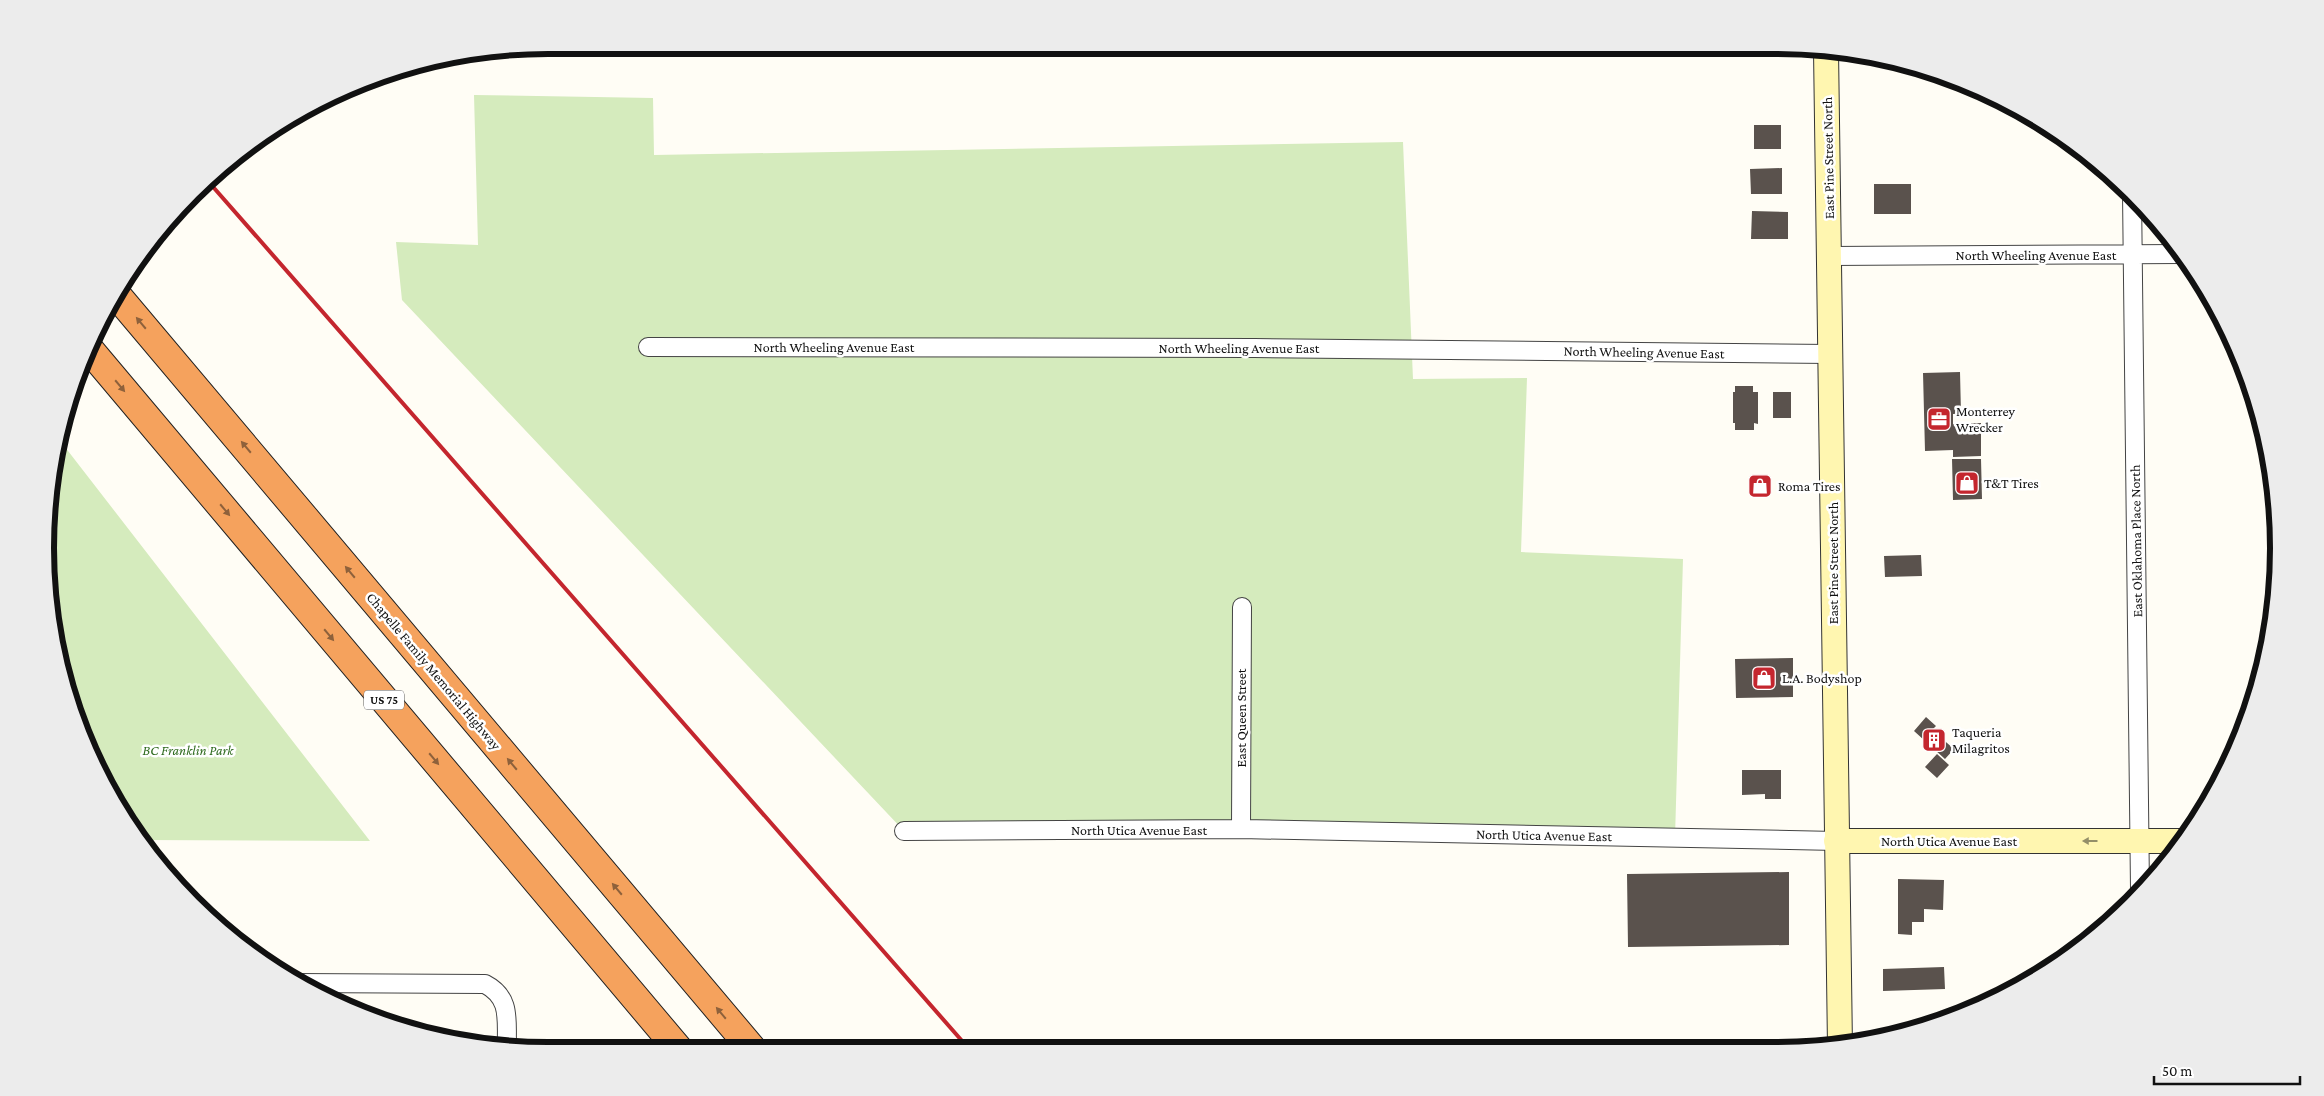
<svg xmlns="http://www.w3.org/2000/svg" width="2324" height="1096" font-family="'Crimson Pro',serif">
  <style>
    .green { fill: #d5ebbd }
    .building { fill: #5a524d }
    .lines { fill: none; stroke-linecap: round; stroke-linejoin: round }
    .minor-casing { stroke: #444; stroke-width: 20 }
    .secondary-casing { stroke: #333; stroke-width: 26 }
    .motorway-casing { stroke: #222; stroke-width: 30 }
    .minor { stroke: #fff; stroke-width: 18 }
    .secondary { stroke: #fff6b0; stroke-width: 24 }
    .motorway { stroke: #f5a25d; stroke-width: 28 }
    .rail { stroke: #c4262e; stroke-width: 4 }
    .oneway { fill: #8e613b }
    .oneway2 { fill: #948f68 }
    .labels { text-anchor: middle; stroke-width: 5; stroke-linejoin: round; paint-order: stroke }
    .shield { fill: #fff; stroke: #585858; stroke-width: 1 }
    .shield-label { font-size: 12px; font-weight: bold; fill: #111 }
    .street-label { font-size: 14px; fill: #111; stroke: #fff }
    .poi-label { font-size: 14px; fill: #111; stroke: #fff; text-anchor: start }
    .park-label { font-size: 14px; font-style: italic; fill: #2f6b1f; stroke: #fff }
    .rim { fill: none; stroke: #111; stroke-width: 6 }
  </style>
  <rect width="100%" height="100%" fill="#fffdf5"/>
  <!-- green -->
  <path class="green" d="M474,95L653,98L654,155L1403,142L1413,379L1527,378L1521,552L1683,559L1675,838L904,831L402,300L396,242L478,245Z
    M58,438L370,841L141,840L112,799L72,710L49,614L45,548L55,450Z"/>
  <!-- building -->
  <path class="building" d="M1754,125H1781V149H1754Z
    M1782,168V194H1751L1750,169Z
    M1874,184H1911V214H1874Z
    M1752,211L1788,212V239H1751Z
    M1960,372L1961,414H1953V424L1981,423V456L1953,457V450L1925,451L1923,373Z
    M1735,386H1753V392H1758V424L1754,423V430H1735V423H1733V392H1735Z
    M1773,392H1791V418H1773Z
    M1952,459H1981L1982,499L1953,500Z
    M1921,555L1922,576L1885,577L1884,556Z
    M1793,658V697L1736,698L1735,659Z
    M1926,717L1936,726L1932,730L1954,749L1945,759L1914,731Z
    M1937,754L1949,765L1937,778L1925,767Z
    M1742,770H1781V799H1765V794L1742,795Z
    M1789,872V945L1628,947L1627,874Z
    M1898,879L1944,880L1943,910L1924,909V922H1912V935L1898,934Z
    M1944,967L1945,989L1883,991V969Z
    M1904,1026H1915L1916,1027L1904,1030Z"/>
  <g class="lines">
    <!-- minor casing -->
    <g class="minor-casing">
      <path id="minor" d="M2132,193L2140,889
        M1830,256L2182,254
        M648,347L1254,348L1830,354
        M1241,829L1242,607
        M904,831L1241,829L1836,841
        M295,983L485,984C512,998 506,1021 507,1047"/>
    </g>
    <!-- secondary casing -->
    <g class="secondary-casing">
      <path id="secondary" d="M1826,50L1840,1047
        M1836,841H2183"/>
    </g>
    <!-- motorway casing -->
    <g class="motorway-casing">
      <path id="motorway" d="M115,293L753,1050
        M89,349L680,1051"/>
    </g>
    <!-- minor -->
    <use href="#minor" class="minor"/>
    <!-- secondary -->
    <use href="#secondary" class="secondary"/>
    <!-- motorway -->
    <use href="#motorway" class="motorway"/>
    <!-- rail -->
    <path class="rail" d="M207,180L970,1050"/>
  </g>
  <!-- one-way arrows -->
  <defs><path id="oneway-solid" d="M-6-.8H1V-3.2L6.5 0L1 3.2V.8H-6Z" transform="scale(1.25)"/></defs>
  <g class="oneway">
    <use href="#oneway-solid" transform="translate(141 323) rotate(-130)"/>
    <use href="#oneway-solid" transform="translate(120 386) rotate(50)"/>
    <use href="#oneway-solid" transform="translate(246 447) rotate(-130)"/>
    <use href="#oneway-solid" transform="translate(225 510) rotate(50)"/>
    <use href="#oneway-solid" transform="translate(350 572) rotate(-130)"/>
    <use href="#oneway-solid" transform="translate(329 635) rotate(50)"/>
    <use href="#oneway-solid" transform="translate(434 759) rotate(50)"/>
    <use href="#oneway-solid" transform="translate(512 764) rotate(-130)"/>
    <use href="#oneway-solid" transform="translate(617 889) rotate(-130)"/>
    <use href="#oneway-solid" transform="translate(721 1013) rotate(-130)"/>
  </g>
  <use class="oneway2" href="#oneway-solid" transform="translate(2090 841) rotate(-180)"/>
  <!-- icons -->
  <defs>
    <g id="office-square" transform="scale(1.25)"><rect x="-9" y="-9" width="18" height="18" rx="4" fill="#c4262e" stroke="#fff"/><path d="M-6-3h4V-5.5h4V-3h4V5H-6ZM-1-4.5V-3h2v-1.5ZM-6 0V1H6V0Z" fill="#fff"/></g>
    <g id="shop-square" transform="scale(1.25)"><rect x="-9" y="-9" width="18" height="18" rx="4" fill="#c4262e" stroke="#fff"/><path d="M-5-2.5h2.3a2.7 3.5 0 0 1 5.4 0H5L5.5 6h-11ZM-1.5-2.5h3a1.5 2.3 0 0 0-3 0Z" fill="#fff"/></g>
    <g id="building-square" transform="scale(1.25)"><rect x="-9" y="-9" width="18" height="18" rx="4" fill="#c4262e" stroke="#fff"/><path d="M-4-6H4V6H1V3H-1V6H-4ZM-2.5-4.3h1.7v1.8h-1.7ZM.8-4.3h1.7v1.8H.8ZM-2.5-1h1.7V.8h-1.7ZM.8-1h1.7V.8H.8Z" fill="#fff"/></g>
  </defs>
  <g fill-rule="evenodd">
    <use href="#office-square" x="1939" y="419"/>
    <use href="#shop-square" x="1967" y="483"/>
    <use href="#shop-square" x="1760" y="486"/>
    <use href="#shop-square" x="1764" y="678"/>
    <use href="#building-square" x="1934" y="740"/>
  </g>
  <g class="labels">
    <!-- shield labels -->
    <rect class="shield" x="364" y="690.5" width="40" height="19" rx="4"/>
    <g class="shield-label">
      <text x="384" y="704">US 75</text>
    </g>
    <!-- street labels -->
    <g class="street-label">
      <text transform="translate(1828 158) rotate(-91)" y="5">East Pine Street North</text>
      <text x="2036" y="260">North Wheeling Avenue East</text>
      <text x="834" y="352">North Wheeling Avenue East</text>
      <text x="1239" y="353">North Wheeling Avenue East</text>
      <text transform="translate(1644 352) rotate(1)" y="5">North Wheeling Avenue East</text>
      <text transform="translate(2136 541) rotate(-91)" y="5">East Oklahoma Place North</text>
      <text transform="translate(1833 563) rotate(-90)" y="5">East Pine Street North</text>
      <text transform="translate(434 671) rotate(50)" y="5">Chapelle Family Memorial Highway</text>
      <text transform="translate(1241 718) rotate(-90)" y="5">East Queen Street</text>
      <text x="1139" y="835">North Utica Avenue East</text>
      <text transform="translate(1544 835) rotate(1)" y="5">North Utica Avenue East</text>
      <text x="1949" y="846">North Utica Avenue East</text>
    </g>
    <!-- poi labels -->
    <g class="poi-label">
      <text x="1956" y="416">Monterrey<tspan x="1956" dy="16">Wrecker</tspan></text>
      <text x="1984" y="488">T&amp;T Tires</text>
      <text x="1778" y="491">Roma Tires</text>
      <text x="1782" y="683">L.A. Bodyshop</text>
      <text x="1952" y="737">Taqueria<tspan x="1952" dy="16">Milagritos</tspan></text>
    </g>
    <!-- park labels -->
    <g class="park-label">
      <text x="188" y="755">BC Franklin Park</text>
    </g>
  </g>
  <!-- crop -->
  <path d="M0 0H2324V1096H0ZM548 54H1776A494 494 0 0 1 2270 548V548A494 494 0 0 1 1776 1042H548A494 494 0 0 1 54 548V548A494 494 0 0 1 548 54Z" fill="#ececec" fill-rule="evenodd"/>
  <path class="rim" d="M548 54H1776A494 494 0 0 1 2270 548V548A494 494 0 0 1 1776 1042H548A494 494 0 0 1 54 548V548A494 494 0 0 1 548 54Z"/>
  <!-- scale -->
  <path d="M2154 1076v8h146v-8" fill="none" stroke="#111111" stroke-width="2.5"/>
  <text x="2162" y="1076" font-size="15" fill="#111111" stroke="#ffffff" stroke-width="4" paint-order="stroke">50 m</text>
</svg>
